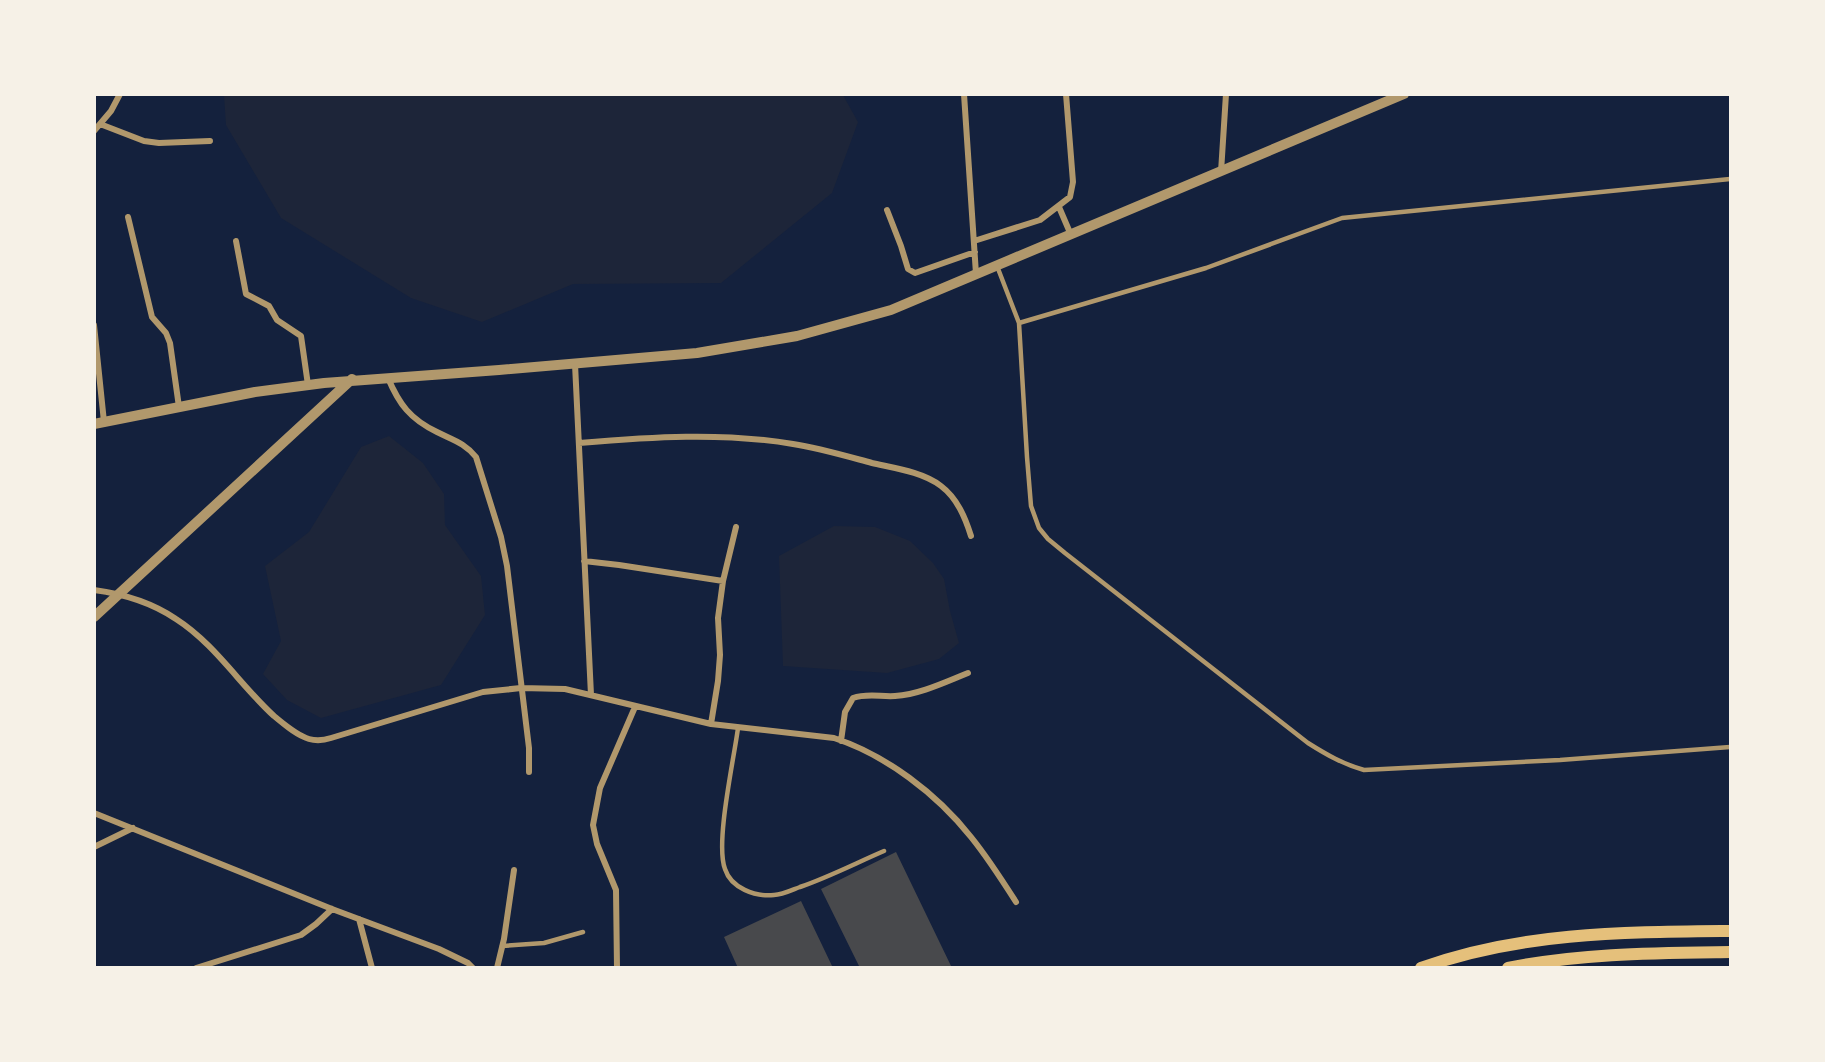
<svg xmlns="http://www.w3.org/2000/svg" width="1825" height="1062" font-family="'PT Sans',sans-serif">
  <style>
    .green { fill: #1d2539 }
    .building { fill: #48494c }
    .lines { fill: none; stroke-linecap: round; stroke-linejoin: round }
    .service { stroke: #b1986c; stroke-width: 4.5 }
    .minor { stroke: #b1986c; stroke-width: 6 }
    .tertiary { stroke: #b1986c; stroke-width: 10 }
    .secondary { stroke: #e5c07b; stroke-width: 12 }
  </style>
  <rect width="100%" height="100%" fill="#14213d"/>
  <!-- green -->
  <path class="green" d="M843,95L858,122L832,193L721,283L573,284L482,322L411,298L281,218L226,125L224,95Z
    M389,436L423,463L444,494L445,525L481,576L485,615L441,685L321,718L287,700L263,674L281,641L265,566L309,532L361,447Z
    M834,526L875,527L910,541L933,563L944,579L950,611L959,643L939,659L887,673L783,666L779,556Z"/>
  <!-- building -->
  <path class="building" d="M896,852L952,968H860L821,889Z
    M801,901L833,968H738L724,937Z"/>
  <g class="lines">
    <!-- service -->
    <path class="service" d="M997,266L1019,323L1206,268L1342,218L1730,179
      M1019,323L1027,457L1031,506L1039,528L1048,539L1065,553L1308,743C1327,755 1343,764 1364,770L1560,760L1730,747
      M738,728C734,759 715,843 725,869C731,888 755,897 774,895C782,895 792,890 800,887C829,877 856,863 884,851
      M502,946L544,943L583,932"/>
    <!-- minor -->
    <path class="minor" d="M964,94L976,274
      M100,124L144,141L159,143L210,141
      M94,131L111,111L120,94
      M1221,172L1226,94
      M1059,207L1071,235
      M887,210L901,246L908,269L915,273L975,252
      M128,217L152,317L166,333L170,343L179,407
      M236,241L246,294L269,306L277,320L301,336L308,385
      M974,241L1040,220L1070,197L1073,182L1066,94
      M94,325L104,422
      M575,364L591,695
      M388,378C399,404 410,419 437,432C453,440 465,443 476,457L501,537L507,566L529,748V772
      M579,443C650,437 722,432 793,444C819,448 846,456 872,463C894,468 923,472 941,486C957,498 965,517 971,536
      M584,561L619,565L723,581L718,618L720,655L718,681L711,724
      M723,581L736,527
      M94,590C124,594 151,602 176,619C215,644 240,685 274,716C284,724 296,735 309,739C316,741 325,740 331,738L483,692L521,688L565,689L711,724L834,738C886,755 937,794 971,837C988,858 1002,880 1016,902
      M841,741L845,712L853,698C867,693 881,697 895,696C921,694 945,682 968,673
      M94,813L332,909L439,949L468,963L473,968
      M94,847L133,828
      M359,919L372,968
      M196,968L301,935L316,924L332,909
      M497,968L504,939L514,870
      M617,968L616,890L597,844L593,825L600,788L635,707"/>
    <!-- tertiary -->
    <path class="tertiary" d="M94,424L255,392L324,383L499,370L697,353L797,336L891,310L1404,94
      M94,617L352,379"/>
    <!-- secondary -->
    <path class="secondary" d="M1421,968C1520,932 1626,932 1730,931
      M1508,968C1581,953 1656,953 1730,952"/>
  </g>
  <!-- border -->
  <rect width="1825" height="1062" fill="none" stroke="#f6f1e7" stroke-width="192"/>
</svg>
